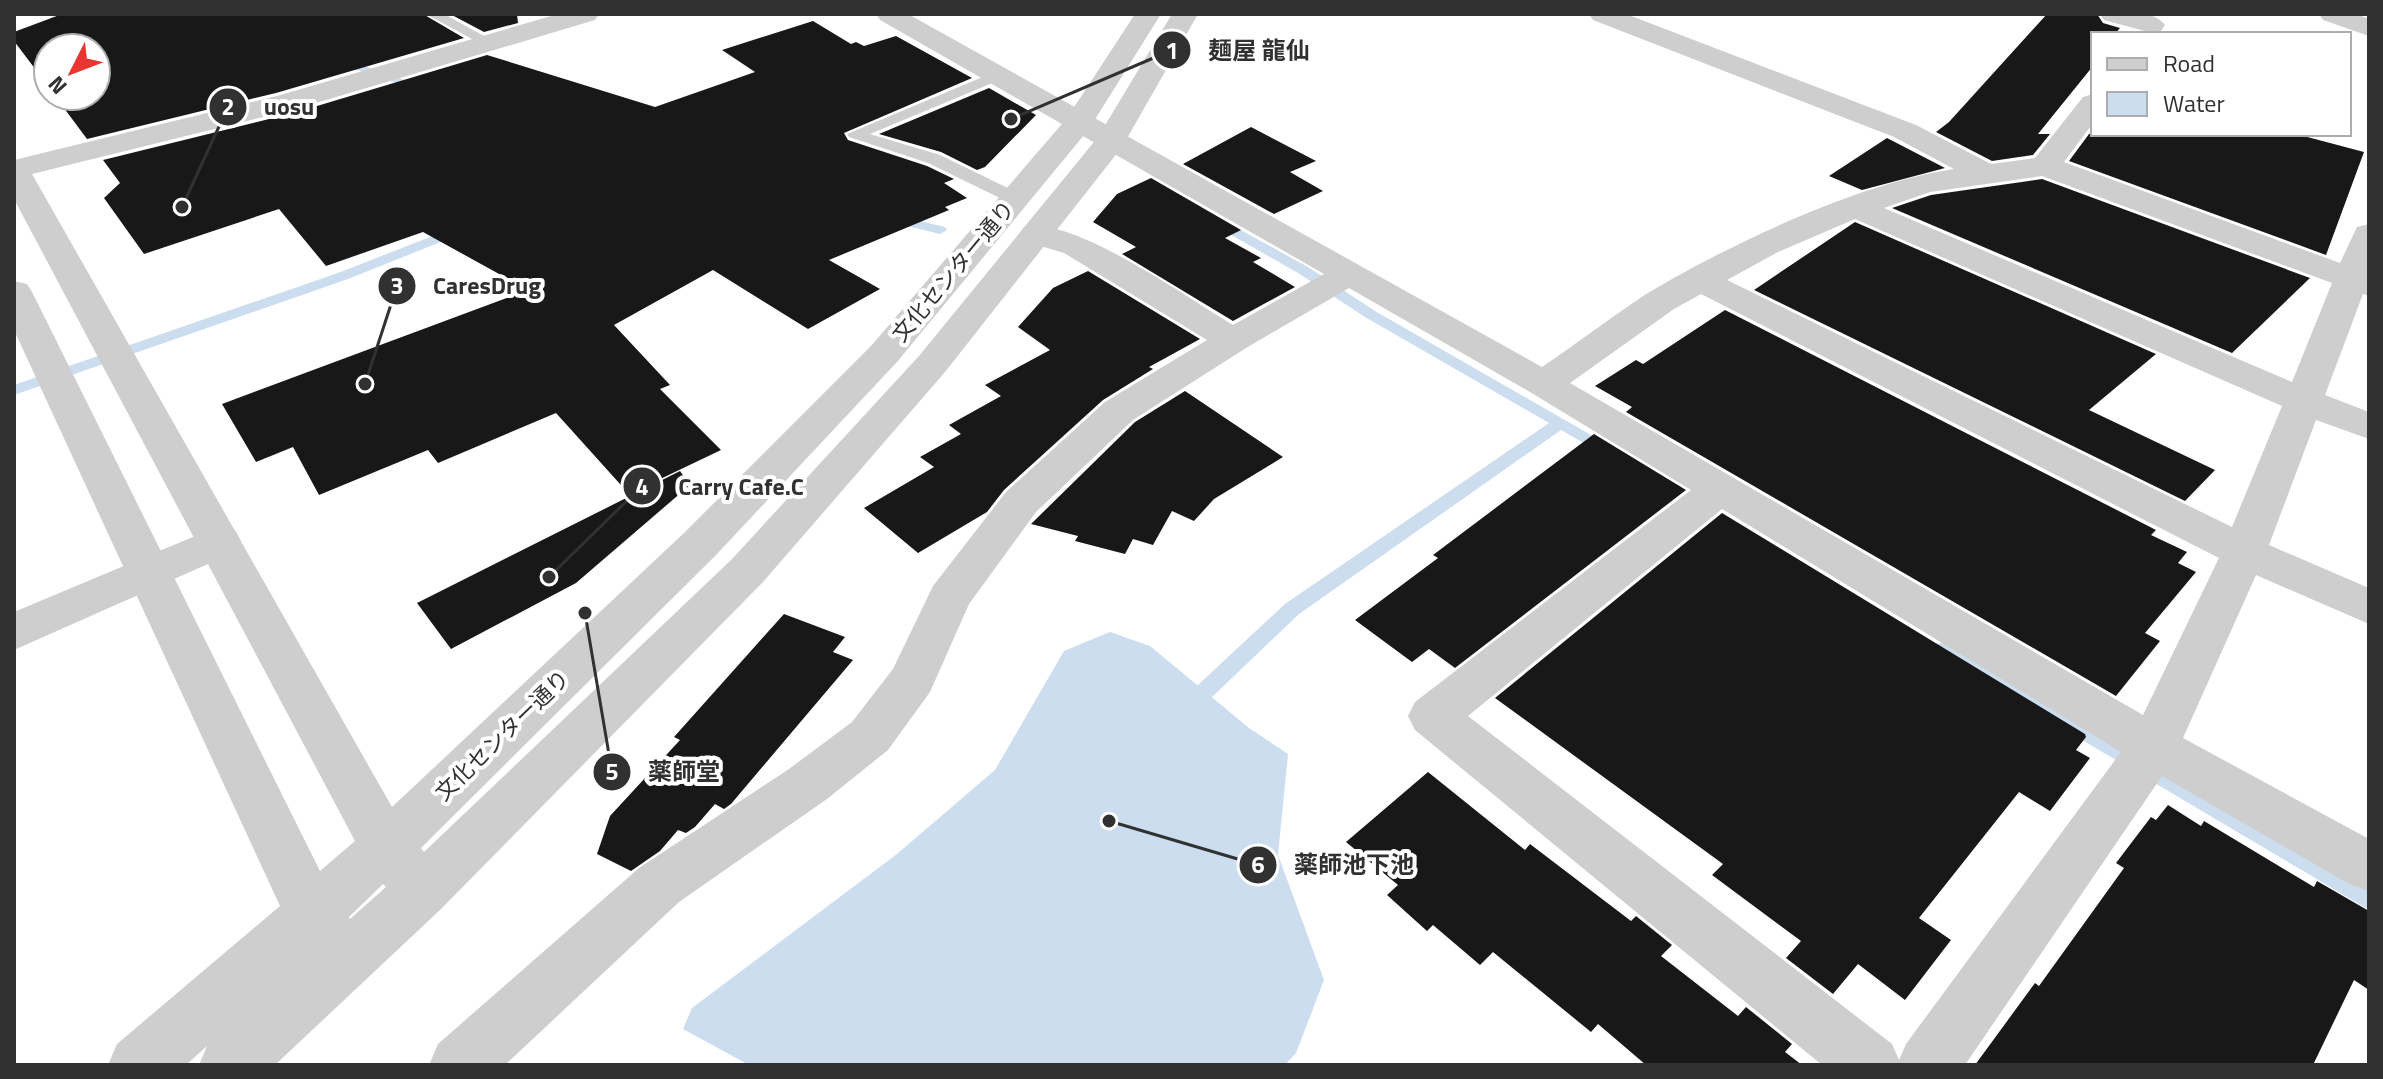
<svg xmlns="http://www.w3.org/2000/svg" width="2383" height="1079" font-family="'Titillium Web','Noto Sans JP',sans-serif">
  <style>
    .water { fill: #cbddee }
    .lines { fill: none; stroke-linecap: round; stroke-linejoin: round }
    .stream { fill: #cbddee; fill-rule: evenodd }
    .building { fill: #181818 }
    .service { fill: #cecece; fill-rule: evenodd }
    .minor { fill: #cecece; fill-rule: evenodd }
    .tertiary { fill: #cecece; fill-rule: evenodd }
    .labels { text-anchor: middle; stroke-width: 8; stroke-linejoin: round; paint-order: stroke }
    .street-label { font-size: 22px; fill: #313131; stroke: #fff }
    .leader { fill: none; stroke: #313131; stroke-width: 3 }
    .callout-dot { fill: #313131; stroke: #fff; stroke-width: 3 }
    .mark-label { font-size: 24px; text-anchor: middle; font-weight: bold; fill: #fff }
    .callout-label { font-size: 24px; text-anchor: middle; font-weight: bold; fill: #313131; stroke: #fff; stroke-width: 8; stroke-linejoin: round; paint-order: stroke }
  </style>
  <rect width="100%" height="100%" fill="#fff"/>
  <!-- water -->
  <path class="water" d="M1110,632L1150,646L1249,728L1288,754L1278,855L1324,980L1296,1053L1285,1065H749L683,1029L692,1008L897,854L995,770L1064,651Z"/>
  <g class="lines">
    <!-- stream -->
    <path class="stream" d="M334,58H342L430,89L420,91L334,62Z
      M892,214L945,227L947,230L940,234L887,221V215Z
      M1217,217L1308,267L1375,311L1617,450L1609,455L1603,454L1561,430L1299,614L1212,697L1205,699L1198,697L1195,691L1198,685L1285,604L1549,423L1365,317L1298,273L1212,224L1210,221Z
      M458,226L463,227V233L348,279L14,395V385L338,273Z
      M1944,642L2369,888V910L1937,654L1934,649L1937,644Z"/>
  </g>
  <!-- building -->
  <path class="building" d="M62,14H423L464,38L276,93L87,139L55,96H96V48H48V86L14,41V32Z
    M450,14H517L518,23L484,32Z
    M2047,14H2097L2103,23L2120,28L2115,34H2093V66L2038,134H2050L2033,155L1992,161L1936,132L1949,122Z
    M813,21L851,44L856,42L864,46L896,36L972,78L844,133L848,140L927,166L954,179L944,183L967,198L945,207L949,210L829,260L880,289L808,329L713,270L614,325L670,385L660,389L721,450L629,494L556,413L438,463L428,450L319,495L293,447L256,462L222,404L528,290L423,232L326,266L279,209L144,254L104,198L120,183L103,160L297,112L487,55L655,107L755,72L722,50Z
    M989,88L1036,115L985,167L977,170L941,152L879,134Z
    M1251,127L1316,161L1290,172L1323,191L1274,214L1183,164Z
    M2089,134H2296L2364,152L2326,255L2069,161Z
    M1887,138L1945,168L1862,190L1829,176Z
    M1151,178L1241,230L1225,238L1261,258L1253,262L1295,287L1233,321L1122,254L1136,247L1093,222L1117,194Z
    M2042,179L2310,278L2232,353L1892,208L1931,195Z
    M1855,222L2156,354L2089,410L2215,470L2185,501L1754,290Z
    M1088,271L1200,339L1149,367L1153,369L1103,400L1004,490L987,512L918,553L864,508L934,467L920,457L961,434L949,425L1001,396L985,385L1050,350L1018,327L1053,288Z
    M1725,310L2156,530L2151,535L2187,552L2178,563L2196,572L2145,633L2160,641L2116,696L1626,412L1632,407L1595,386L1636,360L1643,364Z
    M1185,391L1283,457L1214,499L1194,521L1172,511L1153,545L1133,539L1125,554L1075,541L1078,536L1031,524L1135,422Z
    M1594,434L1686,490L1455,668L1429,649L1412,662L1355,620L1438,558L1433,555Z
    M680,471L690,485L576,583L451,649L417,603Z
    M1722,513L2085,734L2086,737L2076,750L2090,758L2050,811L2019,792L1919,918L1951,940L1905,1000L1858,964L1833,994L1786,958L1801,941L1712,875L1723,864L1495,698Z
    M784,614L845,637L833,652L853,660L731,804L724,809L715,804L695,827L686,833L678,830L660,851L631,871L597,854L610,816L680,740L674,737Z
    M1428,772L1525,850L1530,844L1631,921L1636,916L1672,945L1661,956L1738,1016L1746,1007L1792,1044L1785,1052L1802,1065H1646L1598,1024L1591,1032L1493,952L1480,965L1433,925L1427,931L1387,895L1398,885L1346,842Z
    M2168,805L2201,826L2204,821L2314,887L2317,881L2369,911V990L2354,980L2313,1065H1975L2035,983L2039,986L2124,868L2116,863L2151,817L2156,820Z"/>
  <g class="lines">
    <!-- service -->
    <path class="service" d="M426,14H444L497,43L495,46H485Z
      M997,71L1005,76L1002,79L870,134L940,155L1020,194L1023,198L1020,202H1008L928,163L849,137L847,134Z"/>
    <!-- minor -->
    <path class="minor" d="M876,14H908L1542,367C1578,343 1612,316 1648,293C1730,244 1859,183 1954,169L1894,137L1593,20L1589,14H1626L1916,125L1991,164L2035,158L2083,97L2093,94V123L2064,162L2340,263L2357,227L2369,224V296L2363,294L2325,395L2369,412V439L2316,420L2269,545L2369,588V624L2256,575L2183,738L2369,839V891L2349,884L2162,776L1965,1065H1822L1415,730L1408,716L1415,702L1691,490L1530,392L1349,288L1246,348L1133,420L1036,512L969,604L930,692L888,750L827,799L679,902L505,1065H429L438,1044L639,868L789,769L852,722L893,669L933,586L1006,492L1105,402L1207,340L1064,253L1024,241L1019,234L1024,227C1072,215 1189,299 1233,325L1324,274L880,20ZM2042,176L2332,283L2292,382L1884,208L1930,192ZM1855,219L2282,406L2232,527L1727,280L1778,252ZM1701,294L2219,558L2143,715L1570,383L1674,309ZM1722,509L2121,752L1906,1044L1899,1060L1892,1044L1468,716Z
      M2100,14C2119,14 2153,8 2165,25L2161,31L2152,33L2104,20Z
      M2319,14H2356L2369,19V36L2323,20Z
      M219,526L235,530L241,541L235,552L14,650V612Z"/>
    <!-- tertiary -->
    <path class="tertiary" d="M558,14H599L595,20L296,109L32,174L392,807L684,533L871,346L1067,118L1135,14H1161L1089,129L897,362L716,555L421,848L424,852L731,560L919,356L1098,137L1172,14H1198L1122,147L945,372L763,582L441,909L275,1065H199L207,1046L186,1065H108L117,1044L280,906L14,330V281L27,284L32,292L320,871L355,841L14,199V160L277,96ZM383,884L386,887L350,919L349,917Z"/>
  </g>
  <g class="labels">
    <!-- street labels -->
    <g class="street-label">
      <text transform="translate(953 271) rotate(-50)" y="8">文化センター通り</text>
      <text transform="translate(502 735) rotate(-44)" y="8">文化センター通り</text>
    </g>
  </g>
  <!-- callouts -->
  <path class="leader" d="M1011 119L1172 50M182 207L228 107M365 384L397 286M549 577L642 486M585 613L612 772M1109 821L1258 865"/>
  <g class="callout-dot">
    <circle cx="1011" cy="119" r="8"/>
    <circle cx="182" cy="207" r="8"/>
    <circle cx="365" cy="384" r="8"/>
    <circle cx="549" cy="577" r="8"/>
    <circle cx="585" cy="613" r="8"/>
    <circle cx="1109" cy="821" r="8"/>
    <circle cx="1172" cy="50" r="20"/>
    <circle cx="228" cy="107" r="20"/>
    <circle cx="397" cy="286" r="20"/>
    <circle cx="642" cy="486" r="20"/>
    <circle cx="612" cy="772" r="20"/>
    <circle cx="1258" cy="865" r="20"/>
  </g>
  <g class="mark-label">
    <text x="1172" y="59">1</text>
    <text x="228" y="115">2</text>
    <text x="397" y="294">3</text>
    <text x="642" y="495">4</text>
    <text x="612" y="780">5</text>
    <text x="1258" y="873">6</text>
  </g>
  <g class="callout-label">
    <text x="1259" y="59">麺屋 龍仙</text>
    <text x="289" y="115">uosu</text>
    <text x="487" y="294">CaresDrug</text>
    <text x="741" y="495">Carry Cafe.C</text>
    <text x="684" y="780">薬師堂</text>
    <text x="1354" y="873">薬師池下池</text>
  </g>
  <!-- border -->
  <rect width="2383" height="1079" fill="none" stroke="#313131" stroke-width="32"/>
  <!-- legend -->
  <rect x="2091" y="32" width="260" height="104" fill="#ffffff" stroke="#adadad" stroke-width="2"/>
  <rect x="2107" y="58" width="40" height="12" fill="#cecece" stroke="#adadad" stroke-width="2"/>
  <text x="2163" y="72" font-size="24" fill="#313131">Road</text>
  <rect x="2107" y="92" width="40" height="24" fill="#cbddee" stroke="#adadad" stroke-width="2"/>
  <text x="2163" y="112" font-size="24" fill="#313131">Water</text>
  <!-- north arrow -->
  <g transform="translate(72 72) rotate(228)"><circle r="38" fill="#ffffff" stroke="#adadad" stroke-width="2"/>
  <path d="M0-6L14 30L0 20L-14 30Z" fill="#ea3631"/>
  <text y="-12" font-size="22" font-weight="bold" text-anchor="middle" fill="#313131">N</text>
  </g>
</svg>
